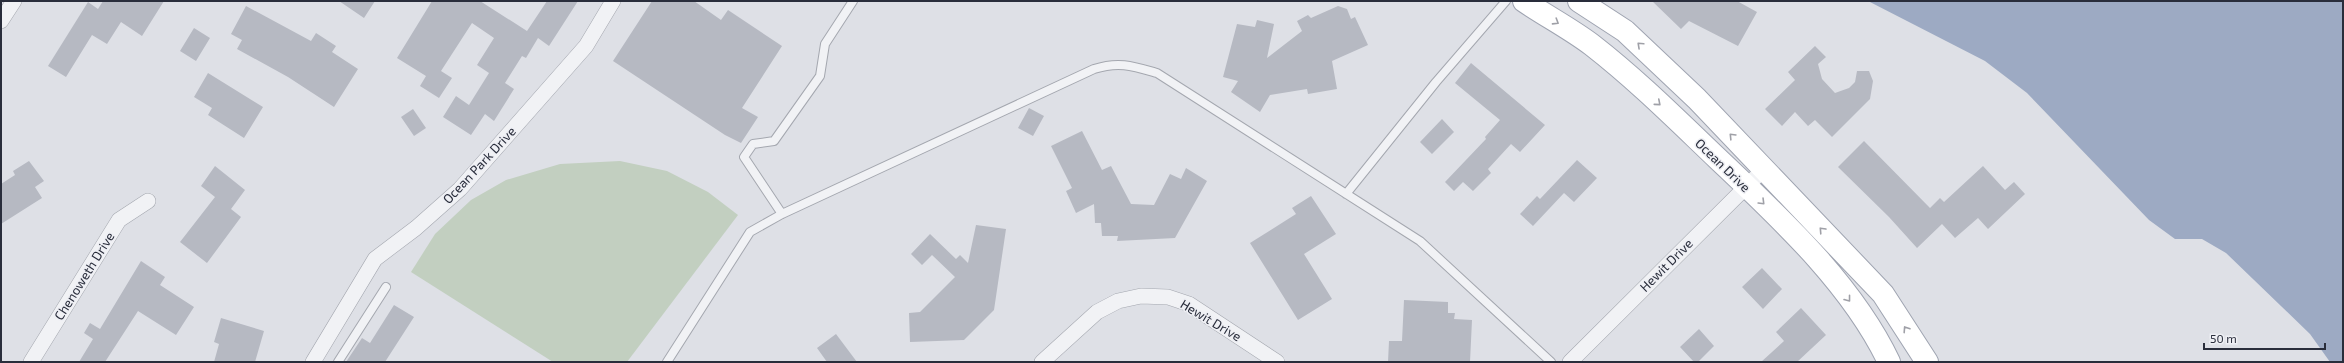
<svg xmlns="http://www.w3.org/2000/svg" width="2344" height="363" font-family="'Exo 2',sans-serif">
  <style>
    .green { fill: #c2cfc0 }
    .water { fill: #9daac3 }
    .building { fill: #b6b9c2 }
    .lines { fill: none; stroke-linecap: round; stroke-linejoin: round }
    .service-casing { stroke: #a4a7af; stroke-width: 10 }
    .minor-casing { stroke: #a4a7af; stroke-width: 16 }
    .primary-casing { stroke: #9fa4b1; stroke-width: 24 }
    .service { stroke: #f1f2f5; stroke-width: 8 }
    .minor { stroke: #f1f2f5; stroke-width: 15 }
    .primary { stroke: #fff; stroke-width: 22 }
    .oneway { stroke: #9fa0a7 }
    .labels { text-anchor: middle; stroke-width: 3; stroke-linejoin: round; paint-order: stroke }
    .street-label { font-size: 13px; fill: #292d3b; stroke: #eeeff4 }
  </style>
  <rect width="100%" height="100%" fill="#dee0e6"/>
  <!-- green -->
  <path class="green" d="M620,161L667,171L708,192L738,215L627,362H553L411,272L435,234L471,200L506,180L560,164Z"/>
  <!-- water -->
  <path class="water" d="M1868,1H2343V362H2330L2310,334L2226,253L2202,239H2175L2149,220L2027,93L1985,61Z"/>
  <!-- building -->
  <path class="building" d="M103,1H164L142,36L121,22L107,44L92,35L66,77L48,66L88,2L98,9Z
    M339,1H375L364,18Z
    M432,1H480L527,31L547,1H578L549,46L538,38L526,58L522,56L505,83L514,89L494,121L485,114L471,135L443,117L456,96L469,105L489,73L477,65L494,38L472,23L441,71L452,78L439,98L420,86L426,76L397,58Z
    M652,1H694L721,20L728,10L782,46L742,108L758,117L741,143L725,135L613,61Z
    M1652,1H1737L1757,12L1738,46L1689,21L1681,29Z
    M246,6L311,41L316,33L336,46L332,52L358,69L334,107L288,77L237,49L242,40L231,34Z
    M1338,6L1347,9L1351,19L1355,17L1368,45L1332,61L1337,89L1308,94L1307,89L1270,95L1260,112L1231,92L1238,81L1223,77L1237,24L1255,27L1257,20L1274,24L1267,58L1302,31L1297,21L1308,15L1311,18Z
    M194,28L210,38L196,61L180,51Z
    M1815,46L1826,57L1818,64L1822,79L1835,93L1849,88L1855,82L1857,71H1869L1873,81L1870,99L1832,137L1815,120L1808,126L1795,112L1782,126L1765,109L1795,80L1788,72Z
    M1471,63L1545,125L1520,152L1511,144L1488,169L1491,173L1473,191L1463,182L1454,191L1445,182L1486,139L1485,137L1500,120L1455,83Z
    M208,73L263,107L244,138L208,115L212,108L194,97Z
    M1029,108L1044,116L1033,136L1018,128Z
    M413,109L426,128L414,136L401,117Z
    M1442,119L1454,132L1432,154L1420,142Z
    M1082,131L1102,170L1111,166L1131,204L1154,205L1170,174L1181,179L1186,168L1207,181L1175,238L1117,241L1118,236H1102L1101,223H1095L1094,204L1076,213L1066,191L1072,188L1051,146Z
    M1864,141L1930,208L1940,198L1944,202L1983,166L2005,190L2014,182L2025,194L1988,229L1978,218L1955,238L1942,224L1917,248L1889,217L1838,167Z
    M1577,160L1597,178L1574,202L1564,193L1533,226L1520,214L1537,196L1540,199Z
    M29,161L44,181L35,187L42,198L1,224V184L15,175L13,171Z
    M215,166L245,190L231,209L241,217L207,263L180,242L215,197L201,186Z
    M1311,196L1336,234L1304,254L1332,299L1298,320L1250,243L1296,214L1292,208Z
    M976,225L1006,229L994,310L964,340L910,342L909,313L920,312L955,277L932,255L922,265L911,254L930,234L956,259L960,255L968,263Z
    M141,261L165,277L160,285L194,307L176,335L138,311L105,362H79L93,339L84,333L90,323L100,329Z
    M1762,268L1782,289L1763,309L1742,287Z
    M1404,300L1448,302V313H1455L1454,319L1472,320L1470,362H1388L1389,341H1402Z
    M394,305L414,317L385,362H346L362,338L370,343Z
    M1801,308L1826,335L1797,362H1761L1784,341L1776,332Z
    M221,318L264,331L255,362H214L219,344L214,342Z
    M1699,329L1714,346L1698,362H1694L1680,347Z
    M836,334L857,362H827L817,348Z"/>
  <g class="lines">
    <!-- service casing -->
    <g class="service-casing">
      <path id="service" d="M1346,194L1436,82L1506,1
        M782,214L744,157L753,144L774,141L820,76L825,44L853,1
        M338,362L386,287
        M667,362L750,232L782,214L1094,69C1119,61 1133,66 1157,73L1420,241L1551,362"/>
    </g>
    <!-- minor casing -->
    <g class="minor-casing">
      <path id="minor" d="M1,21L14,1
        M31,362L119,220L148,201
        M313,362L375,259L416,228L460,189L586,46L613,1
        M1042,362L1097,312L1118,301L1141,296L1168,297L1189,304L1277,362
        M1570,362L1764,169"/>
    </g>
    <!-- primary casing -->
    <g class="primary-casing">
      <path id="primary" d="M1524,1C1546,16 1571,29 1592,45C1637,80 1677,120 1718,159C1780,218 1852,284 1889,362
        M1579,1L1625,31L1697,99L1883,294L1927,362"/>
    </g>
    <!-- service -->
    <use href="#service" class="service"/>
    <!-- minor -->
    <use href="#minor" class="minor"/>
    <!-- primary -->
    <use href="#primary" class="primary"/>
  </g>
  <!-- one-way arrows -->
  <defs><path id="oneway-chevron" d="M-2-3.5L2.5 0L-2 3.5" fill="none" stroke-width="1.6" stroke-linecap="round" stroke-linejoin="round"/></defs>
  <g class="oneway">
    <use href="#oneway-chevron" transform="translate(1556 22) rotate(32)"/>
    <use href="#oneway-chevron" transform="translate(1640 45) rotate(-137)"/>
    <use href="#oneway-chevron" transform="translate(1658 103) rotate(41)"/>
    <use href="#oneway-chevron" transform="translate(1732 136) rotate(-134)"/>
    <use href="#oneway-chevron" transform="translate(1762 202) rotate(45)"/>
    <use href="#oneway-chevron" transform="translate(1822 230) rotate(-133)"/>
    <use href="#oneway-chevron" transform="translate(1848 299) rotate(52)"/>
    <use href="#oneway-chevron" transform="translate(1906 329) rotate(-123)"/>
  </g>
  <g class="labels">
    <!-- street labels -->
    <g class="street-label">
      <text transform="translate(479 165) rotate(-47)" y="5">Ocean Park Drive</text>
      <text transform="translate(1723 165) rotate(44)" y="5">Ocean Drive</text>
      <text transform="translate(1666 265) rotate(-45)" y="5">Hewit Drive</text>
      <text transform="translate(84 276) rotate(-58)" y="5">Chenoweth Drive</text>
      <text transform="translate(1211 320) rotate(31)" y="5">Hewit Drive</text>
    </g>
  </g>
  <!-- border -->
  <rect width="2344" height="363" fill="none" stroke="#292d3b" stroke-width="4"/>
  <!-- scale -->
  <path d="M2204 343v6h121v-6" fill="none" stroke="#292d3b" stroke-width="2"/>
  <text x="2210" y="343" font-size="12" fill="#292d3b" stroke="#eeeff4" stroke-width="3" paint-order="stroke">50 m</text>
</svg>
